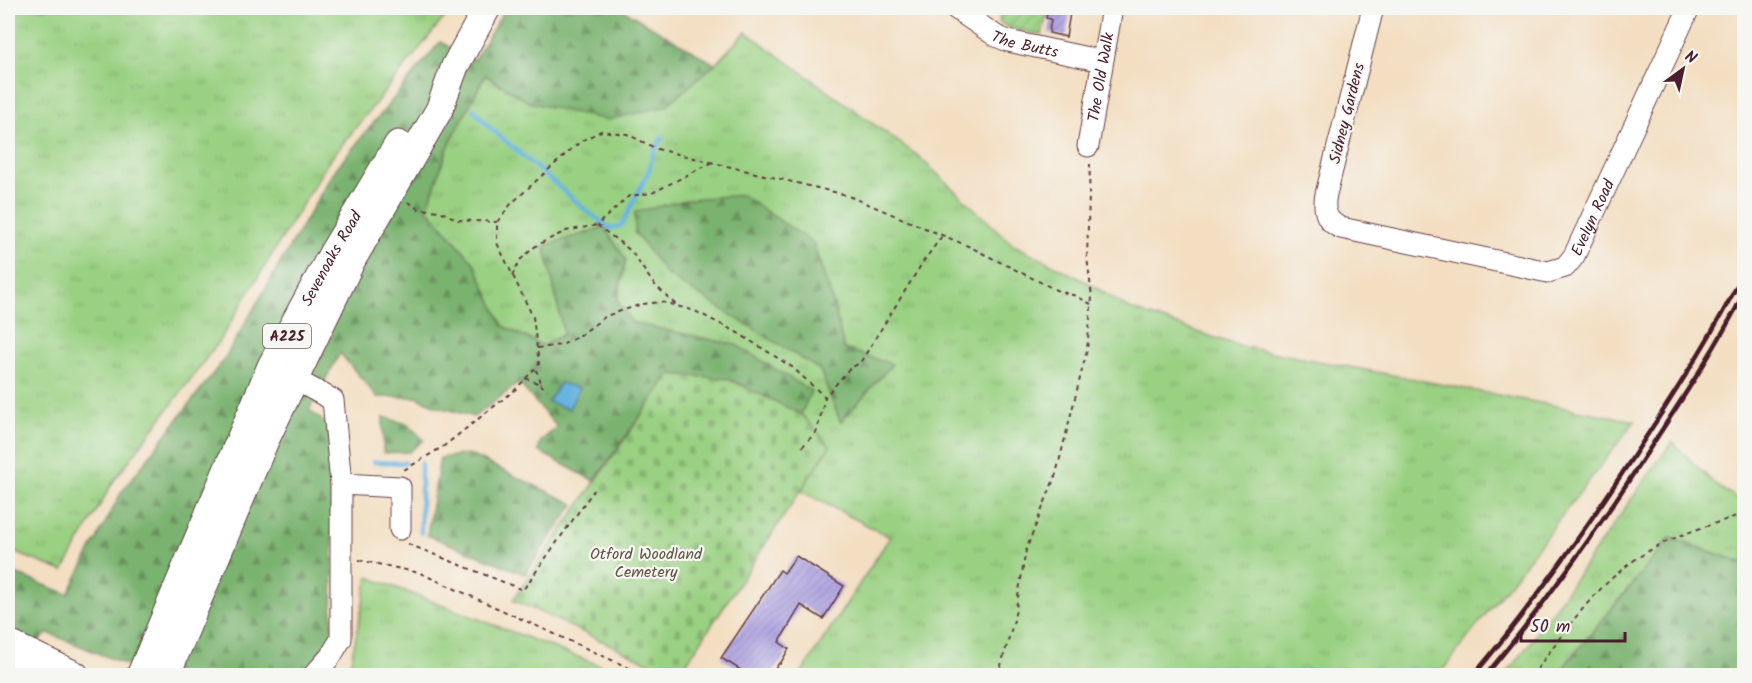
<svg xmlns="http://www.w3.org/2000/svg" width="1752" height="683" font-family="Kalam,sans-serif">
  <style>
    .grass { fill: url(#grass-tufts); stroke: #727856; stroke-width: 1.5; fill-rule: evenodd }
    .forest { fill: url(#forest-firs); stroke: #62684d; stroke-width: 1.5 }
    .cemetery { fill: url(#cemetery-stones); stroke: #727856; stroke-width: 1.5 }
    .garden { fill: url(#garden-furrows); stroke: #727856; stroke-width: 1.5 }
    .water { fill: #67b3e0; stroke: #586986; stroke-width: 1.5 }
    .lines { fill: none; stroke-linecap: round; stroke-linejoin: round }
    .stream { stroke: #67b3e0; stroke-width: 4.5 }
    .building { fill: url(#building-hatch) }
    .minor-casing { stroke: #633c42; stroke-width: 23 }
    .major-casing { stroke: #633c42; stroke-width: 29 }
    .highway-casing { stroke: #633c42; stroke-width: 32 }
    .path { stroke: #633c42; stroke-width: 2; stroke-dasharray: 4.5 4.5; stroke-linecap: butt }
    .minor { stroke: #fff; stroke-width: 21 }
    .major { stroke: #fff; stroke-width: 27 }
    .highway { stroke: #fff; stroke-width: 30 }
    .rail { stroke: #4a1f2b; stroke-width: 4.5 }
    .labels { text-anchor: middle; stroke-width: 4.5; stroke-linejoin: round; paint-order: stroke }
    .shield { fill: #f6f6f2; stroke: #7e6067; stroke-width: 1.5 }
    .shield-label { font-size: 15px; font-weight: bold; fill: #4a1f2b }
    .street-label { font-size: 16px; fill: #4a1f2b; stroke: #f6f6f2 }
    .park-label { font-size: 16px; fill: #625445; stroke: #f6f6f2 }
  </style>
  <defs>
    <pattern id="grass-tufts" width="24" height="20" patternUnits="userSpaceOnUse" patternTransform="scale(1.5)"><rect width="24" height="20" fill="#99d081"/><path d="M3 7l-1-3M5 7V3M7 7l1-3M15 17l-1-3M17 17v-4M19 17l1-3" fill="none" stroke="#85b270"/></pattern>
    <pattern id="forest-firs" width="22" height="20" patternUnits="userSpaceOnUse" patternTransform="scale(1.5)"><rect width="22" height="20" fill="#7ab26f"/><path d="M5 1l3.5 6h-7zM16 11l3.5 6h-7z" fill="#66905b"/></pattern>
    <pattern id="cemetery-stones" width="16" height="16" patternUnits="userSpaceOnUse" patternTransform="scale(1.5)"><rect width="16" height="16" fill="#99d081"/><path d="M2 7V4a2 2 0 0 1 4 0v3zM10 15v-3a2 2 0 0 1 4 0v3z" fill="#85b270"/></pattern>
    <pattern id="garden-furrows" width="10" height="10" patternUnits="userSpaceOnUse" patternTransform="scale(1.5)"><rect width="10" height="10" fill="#99d081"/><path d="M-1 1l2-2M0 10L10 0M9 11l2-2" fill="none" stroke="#85b270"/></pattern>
    <pattern id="building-hatch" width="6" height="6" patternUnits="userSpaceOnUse" patternTransform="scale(1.5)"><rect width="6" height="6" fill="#a79be0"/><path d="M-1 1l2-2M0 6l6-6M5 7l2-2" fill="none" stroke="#8a7eb6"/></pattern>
  </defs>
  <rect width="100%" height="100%" fill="#f6f6f2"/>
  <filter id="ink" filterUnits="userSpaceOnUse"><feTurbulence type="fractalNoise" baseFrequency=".0167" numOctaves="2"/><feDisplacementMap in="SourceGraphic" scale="12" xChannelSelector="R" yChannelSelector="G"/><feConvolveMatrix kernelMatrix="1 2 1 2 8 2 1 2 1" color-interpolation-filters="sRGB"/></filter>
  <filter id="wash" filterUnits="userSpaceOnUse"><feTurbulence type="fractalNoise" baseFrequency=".008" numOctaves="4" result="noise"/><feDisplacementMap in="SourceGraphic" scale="24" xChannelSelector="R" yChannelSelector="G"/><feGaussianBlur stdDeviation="1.35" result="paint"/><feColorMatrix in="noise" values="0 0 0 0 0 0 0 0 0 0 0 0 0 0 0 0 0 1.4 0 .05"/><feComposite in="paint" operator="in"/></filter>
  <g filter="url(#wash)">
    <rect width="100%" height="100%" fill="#f3dec1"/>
    <!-- grass -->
    <path class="grass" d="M8,8H452L328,162L220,340L113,482L63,571L8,550Z
      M746,32L918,156L1012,244L1090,284L1130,309L1239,346L1635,421L1439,675H800L890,537L799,490L829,446L801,414L810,391L735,345L632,323L617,300L626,260L545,247L564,334L543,346L503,326L474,263L427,208L448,147L485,75L528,102L715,64ZM833,302L844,349L840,421L820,370Z
      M1672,442L1718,487L1744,502V563L1670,538L1557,675L1504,676L1517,661Z
      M368,577L625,675H348Z"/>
    <!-- forest -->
    <path class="forest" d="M506,8H620L715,64L666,106L607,120L528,102L485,75L448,147L427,208L474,263L503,326L543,346L564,334L545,246L604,227L626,260L617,300L632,323L736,345L811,391L801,414L728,379L670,374L594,481L538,451L541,441L557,427L519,383L474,417L436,406L417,397H377L340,353L309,410L329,426L333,552L332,635L322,675H152L48,633L8,669V571L68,594L121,493L225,358L334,171L440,42L474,60Z
      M742,195L813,243L833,302L844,349L892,364L841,422L820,370L667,275L635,233V212L690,199Z
      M383,417L407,424L424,440L409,452L383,453Z
      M468,454L574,504L525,574L427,535L440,458Z
      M1670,538L1744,563V675H1557Z"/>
    <!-- cemetery -->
    <path class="cemetery" d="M670,374L728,379L801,414L830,446L678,676L513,600Z"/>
    <!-- garden -->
    <path class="garden" d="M1001,8H1048L1042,35L1010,28L999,22Z"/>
    <!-- water -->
    <path class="water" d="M560,383L579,388L569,409L548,402Z"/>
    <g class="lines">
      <!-- stream -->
      <path class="stream" d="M473,109L488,126L588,212L611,229L622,225L650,168L653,153L662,137
        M373,462L405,463
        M421,463V533"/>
    </g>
    <g id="blocks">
      <!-- building -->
      <path class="building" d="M1048,8H1061L1060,11L1070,13L1066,37L1049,33L1051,19L1046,18Z
        M796,556L844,586L823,619L801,605L779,642L789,649L780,664L779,663L771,675H749L721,658L780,570L784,573Z"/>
    </g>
  </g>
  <g filter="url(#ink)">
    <use href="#blocks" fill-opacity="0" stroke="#633c42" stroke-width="1.5"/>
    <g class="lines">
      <!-- minor casing -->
      <g class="minor-casing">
        <g id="minor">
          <path id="s1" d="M955,8L996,36L1008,41L1102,61"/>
          <path id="s2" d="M1373,8L1326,194C1323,209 1325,221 1341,228L1548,272L1565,267L1574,256L1689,8"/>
          <path id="s3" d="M1088,146L1112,8"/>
          <path d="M281,372L333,400L341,484V639L330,657L313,676"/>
          <path d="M341,484L400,487V529"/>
        </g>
      </g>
      <!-- major casing -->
      <g class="major-casing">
        <g id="major">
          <path id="s4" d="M140,676L271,366L333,252L398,144"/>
          <path d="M166,676L264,443L352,260L439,110L455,66L487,8"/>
        </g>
      </g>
      <!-- highway casing -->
      <g class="highway-casing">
        <path id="highway" d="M8,645L74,676
          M8,671L17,676"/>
      </g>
      <!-- path -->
      <path class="path" d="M408,202L419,209L440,211L458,220L497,222
        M597,225L631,251L653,283L676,305
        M512,276L520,260L537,245L566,231L597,225L629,196L652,193L711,163
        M537,348L562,345L579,336L606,316L642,304L662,302L695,311L738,333L792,367L825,397
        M525,378L540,384V379L536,370
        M540,384L547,390
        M802,447L817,431L825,397L850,368L860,363L923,262L942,236
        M404,470L444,446L516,389L539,364L533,317L497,243V222L511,204L548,170L581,141L601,131L627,134L657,149L846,195L968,246L1056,290L1076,296L1091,304
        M1744,511L1742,514L1744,517
        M408,544L523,590L594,490
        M359,560L420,573L647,676
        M998,676L1014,620L1026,550L1056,474L1087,350L1092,297L1087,257L1090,164
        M1532,676C1567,628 1602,575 1656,547C1681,533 1715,524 1742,514"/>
      <!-- minor -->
      <use href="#minor" class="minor"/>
      <!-- major -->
      <use href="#major" class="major"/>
      <!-- highway -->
      <use href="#highway" class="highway"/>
      <!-- rail -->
      <path class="rail" d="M1473,676C1536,601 1591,522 1644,440C1680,385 1715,330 1744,272
        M1485,676C1547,602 1602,523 1654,442C1686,393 1718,344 1744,293"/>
    </g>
  </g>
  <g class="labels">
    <!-- shield labels -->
    <rect class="shield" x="263" y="324" width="48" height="24" rx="4.5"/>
    <g class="shield-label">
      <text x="287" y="341">A225</text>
    </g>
    <!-- street labels -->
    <g class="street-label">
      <text dy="6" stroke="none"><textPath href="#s1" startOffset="80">The Butts</textPath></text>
      <text dy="6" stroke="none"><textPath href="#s3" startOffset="70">The Old Walk</textPath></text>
      <text transform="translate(1346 113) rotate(-76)" y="6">Sidney Gardens</text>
      <text dy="6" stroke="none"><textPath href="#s2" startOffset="519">Evelyn Road</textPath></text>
      <text dy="6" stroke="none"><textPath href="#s4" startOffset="460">Sevenoaks Road</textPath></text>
    </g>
    <!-- park labels -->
    <g class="park-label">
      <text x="646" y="559">Otford Woodland<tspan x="646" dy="18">Cemetery</tspan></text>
    </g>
  </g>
  <!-- margin -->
  <rect width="1752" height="683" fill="none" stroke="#f6f6f2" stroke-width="30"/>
  <!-- north arrow -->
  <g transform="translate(1683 69) rotate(33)" stroke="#f6f6f2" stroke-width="4.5" paint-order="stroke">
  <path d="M0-4.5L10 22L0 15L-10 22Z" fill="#4a1f2b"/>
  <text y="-9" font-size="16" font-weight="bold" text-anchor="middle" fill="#4a1f2b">N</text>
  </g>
  <!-- scale -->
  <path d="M1521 632v9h104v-9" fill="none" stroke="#4a1f2b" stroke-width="3"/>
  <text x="1530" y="632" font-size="18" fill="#4a1f2b" stroke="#f6f6f2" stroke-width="4.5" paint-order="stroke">50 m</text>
</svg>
